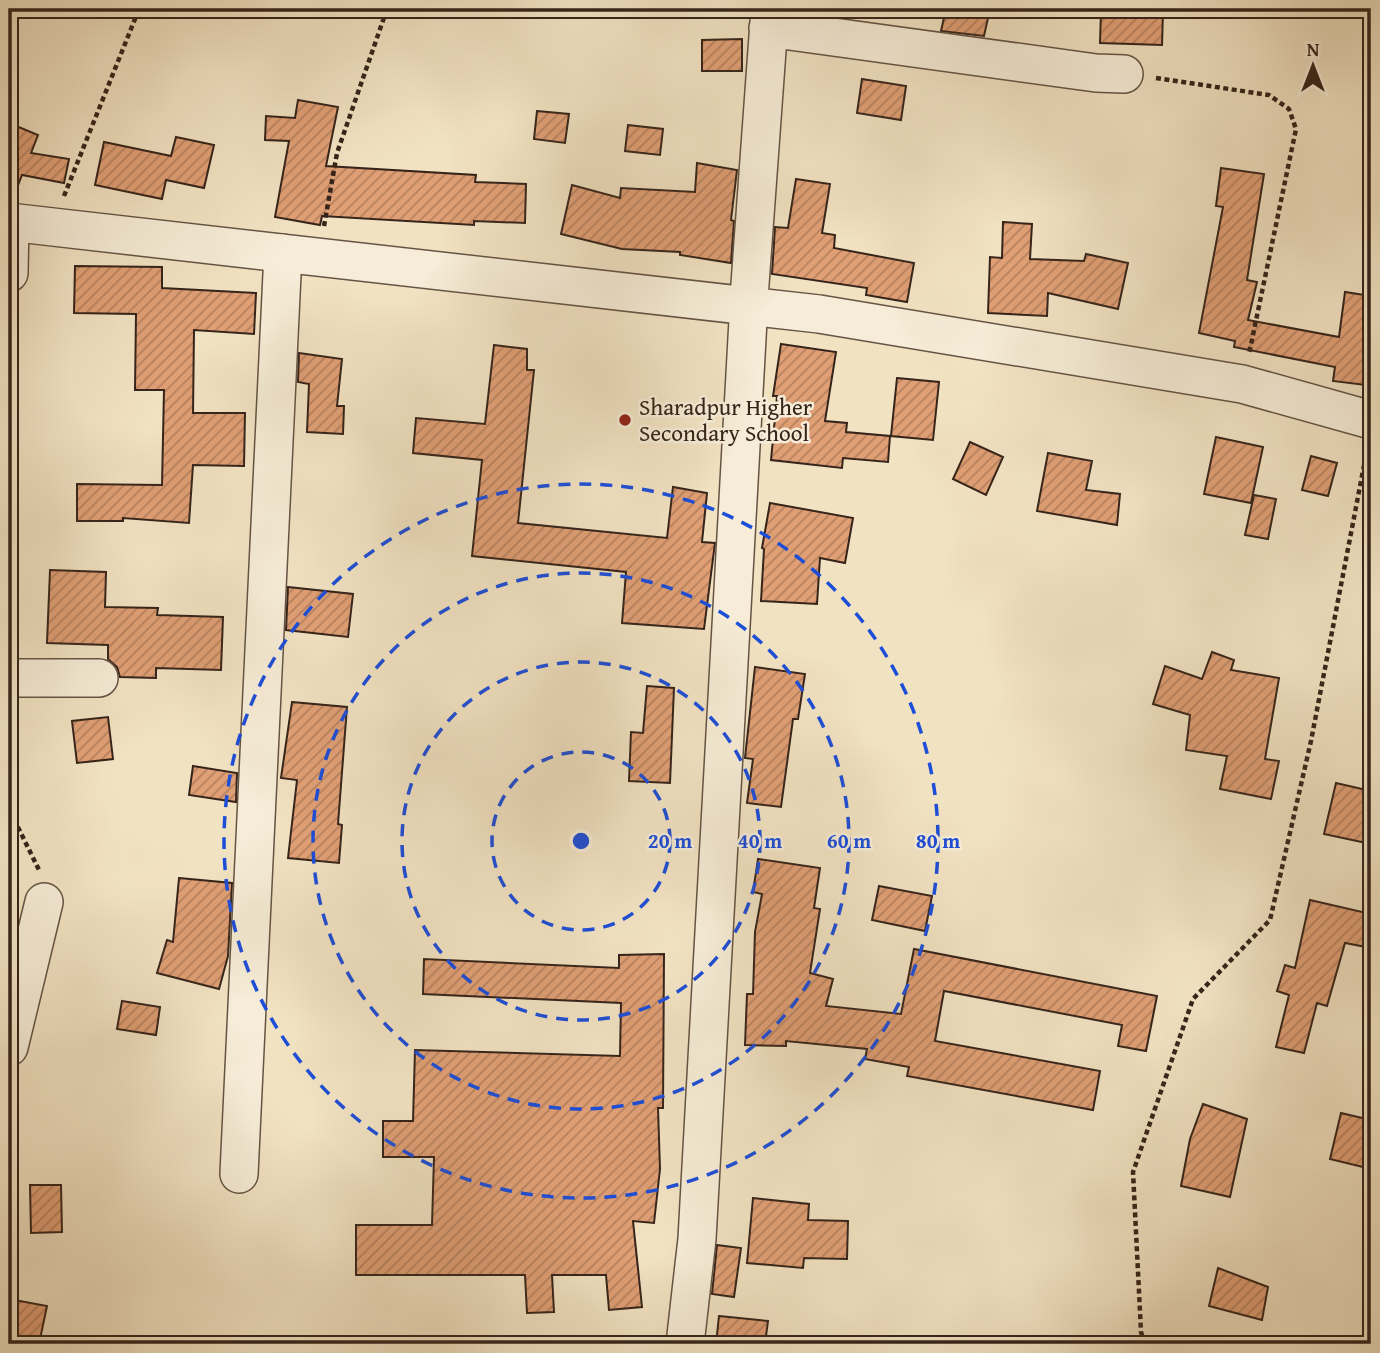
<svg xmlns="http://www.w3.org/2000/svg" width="1380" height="1353" font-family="'Gentium Book Plus',serif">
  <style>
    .building { fill: url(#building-hatch); stroke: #36241a; stroke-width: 2 }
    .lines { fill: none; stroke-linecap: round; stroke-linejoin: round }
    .minor-casing { stroke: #655444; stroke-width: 40 }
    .path { stroke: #36241a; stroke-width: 4.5; stroke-dasharray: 5 3.5; stroke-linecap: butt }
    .minor { stroke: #f6ecd7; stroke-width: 37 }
    .ring { fill: none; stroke: #1d4ed8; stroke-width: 3.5; stroke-dasharray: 12 9 }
    .poi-dot { fill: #8f2418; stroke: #f6ecd7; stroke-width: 2.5 }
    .labels { text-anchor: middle; stroke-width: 5; stroke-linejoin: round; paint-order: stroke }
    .poi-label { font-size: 23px; fill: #36241a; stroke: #f6ecd7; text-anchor: start }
    .centre { fill: #1d4ed8; stroke: #f6ecd7; stroke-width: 3.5 }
    .ring-label { font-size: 21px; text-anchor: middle; font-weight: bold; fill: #1d4ed8; stroke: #f6ecd7; stroke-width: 5; stroke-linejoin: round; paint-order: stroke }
  </style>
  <defs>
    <pattern id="building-hatch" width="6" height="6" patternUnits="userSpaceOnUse" patternTransform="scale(1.75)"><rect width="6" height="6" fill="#e09f75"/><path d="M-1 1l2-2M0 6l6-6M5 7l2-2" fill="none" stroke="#b6815f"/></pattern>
  </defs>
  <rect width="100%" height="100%" fill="#f1e2c2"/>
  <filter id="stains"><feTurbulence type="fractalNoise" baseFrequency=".00286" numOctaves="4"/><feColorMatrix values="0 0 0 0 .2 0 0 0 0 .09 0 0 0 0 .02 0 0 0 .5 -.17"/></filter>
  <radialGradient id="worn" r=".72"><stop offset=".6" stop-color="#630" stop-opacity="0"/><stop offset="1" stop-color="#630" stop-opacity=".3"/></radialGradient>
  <!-- building -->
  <path class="building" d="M946,9H990L984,36L941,31Z
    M1101,11L1163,12L1162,45L1100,43Z
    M742,39V71H702V40Z
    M862,79L906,86L901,120L857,113Z
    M298,100L338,107L326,166L476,175L475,182L526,184L525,223L474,221V225L322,216L320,225L275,217L289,141L265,140L266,116L295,118Z
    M537,111L569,114L565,143L534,139Z
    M9,123L38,135L31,153L69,159L64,183L22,175L12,201H9Z
    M628,125L663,129L660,155L625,151Z
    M176,137L214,145L204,188L166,180L162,199L95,185L104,142L171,156Z
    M697,163L737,170L731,220L734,221L731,263L680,255V252L622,249L561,234L572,185L620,198L621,188L695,192Z
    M1221,168L1264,174L1247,280L1257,282L1248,320L1339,337L1345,292L1371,296V340L1365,385L1333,381L1335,367L1234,347L1235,341L1199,333L1223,207L1216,206Z
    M796,179L830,184L822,233L835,235L834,248L914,263L907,302L866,295L867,288L772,274L775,227L788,228Z
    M1003,222L1032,224L1030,259L1084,261L1086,254L1128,263L1118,309L1048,293L1047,316L988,313L990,257L1002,258Z
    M75,266L162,267V288L256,293L254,334L194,330L193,413H245L244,466L193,465L189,523L123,518V521H77V484L162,485L164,390H135L136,314L74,313Z
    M781,344L836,352L825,421L847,423L846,432L890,436L888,462L843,458L842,468L771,460L777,396H773Z
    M494,345L527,349V370H534L518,523L667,538L673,487L707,493L702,542L715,543L704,629L622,623L626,572L472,556L482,460L413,453L416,418L485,424Z
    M299,353L342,359L337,406H344L343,434L307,432L309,384L298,382Z
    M897,378L939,382L933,440L891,436Z
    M1216,437L1263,447L1251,503L1204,494Z
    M970,442L1003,457L986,495L953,479Z
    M1048,453L1092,461L1086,490L1120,494L1117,525L1037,511Z
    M1311,456L1337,463L1328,496L1302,490Z
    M1254,495L1276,499L1268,539L1245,535Z
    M770,503L853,518L845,563L820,558L817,604L761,601L764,549L762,548Z
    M50,570L106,572L105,607L158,608L157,615L223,617L221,670L156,668V678L120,677L117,667L108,659V645L47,643Z
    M288,587L353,594L348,637L286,630Z
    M1212,652L1234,660L1231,670L1279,678L1265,759L1279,761L1271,799L1220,789L1227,756L1186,750L1190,715L1153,704L1165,666L1202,679Z
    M755,667L805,674L798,719H793L781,807L747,803L753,759L745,758Z
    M647,686L674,688L670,783L629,781L631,732L643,733Z
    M292,702L347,707L338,824L342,825L339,863L288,858L297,780L281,778Z
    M108,717L113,759L77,763L72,721Z
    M193,766L237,773L236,802L189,795Z
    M1336,783L1371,791V844L1324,834Z
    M758,859L820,868L814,908L820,909L810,973L833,979L826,1006L901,1014L914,949L1157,996L1146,1051L1118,1046L1122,1025L944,991L935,1041L1100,1071L1093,1110L907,1076L909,1067L865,1059L867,1049L786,1041V1046L745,1045L747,994H753L755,932L762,894L753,892Z
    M179,878L232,883L228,956L219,989L157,973L167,940L173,942Z
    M879,886L932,896L925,931L872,920Z
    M1310,900L1371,914V948L1345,943L1327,1006L1317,1003L1304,1053L1276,1047L1289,995L1277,991L1285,965L1295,968Z
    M664,954L663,1108H658L660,1169L654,1223L633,1221L642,1307L609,1310L606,1275H552L554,1312L527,1313L525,1275H356V1225H432L434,1157H383V1121H413L415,1050L620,1056L621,1003L423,994L424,959L619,968V955Z
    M122,1001L160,1007L156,1035L117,1029Z
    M1203,1104L1247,1119L1230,1197L1181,1186L1190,1139Z
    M1341,1113L1371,1120V1169L1330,1159Z
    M30,1185H61L62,1232L31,1233Z
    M753,1198L809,1204L808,1220L848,1221L847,1259L804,1258L803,1268L747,1263Z
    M717,1245L741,1248L734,1297L712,1294Z
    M1218,1268L1268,1287L1262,1320L1209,1306Z
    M9,1299L47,1306L39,1344H9Z
    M719,1316L768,1321L765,1344H716Z"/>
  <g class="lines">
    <!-- minor casing -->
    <g class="minor-casing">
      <path id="minor" d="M768,28L1096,73L1124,74
        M9,222L819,314L1242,384L1371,420
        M9,273L10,222
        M9,678H99
        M9,1047L44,902
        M239,1174L283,253
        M685,1344L697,1239L750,284L770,9"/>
    </g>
    <!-- path -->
    <path class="path" d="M1156,78L1269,95L1289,109L1296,129L1249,354
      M64,196L139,9
      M324,226L337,153L387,9
      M9,760L14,819L39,870
      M1145,1344L1141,1332L1133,1172L1193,999L1270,920L1311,741L1367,450"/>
    <!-- minor -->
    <use href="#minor" class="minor"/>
  </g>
  <!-- distance rings -->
  <g class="ring">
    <circle cx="581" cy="841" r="89"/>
    <circle cx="581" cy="841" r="179"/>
    <circle cx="581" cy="841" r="268"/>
    <circle cx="581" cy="841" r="357"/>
  </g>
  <!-- markers -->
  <circle class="poi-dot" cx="625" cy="420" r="7"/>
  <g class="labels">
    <!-- poi labels -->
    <g class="poi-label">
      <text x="639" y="415">Sharadpur Higher<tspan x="639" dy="26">Secondary School</tspan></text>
    </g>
  </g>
  <circle cx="581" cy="841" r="10" class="centre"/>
  <g class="ring-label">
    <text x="670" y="848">20 m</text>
    <text x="760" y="848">40 m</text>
    <text x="849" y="848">60 m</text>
    <text x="938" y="848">80 m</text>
  </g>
  <!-- margin -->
  <rect width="1380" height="1353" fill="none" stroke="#f1e2c2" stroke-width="35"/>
  <rect x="10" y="10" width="1359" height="1332" fill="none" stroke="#36241a" stroke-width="3.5"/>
  <rect x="18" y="18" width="1345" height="1318" fill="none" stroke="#36241a" stroke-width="2"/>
  <!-- north arrow -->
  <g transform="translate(1313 66)" stroke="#f6ecd7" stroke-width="5" paint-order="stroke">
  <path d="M0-5L12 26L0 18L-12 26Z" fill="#36241a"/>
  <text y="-10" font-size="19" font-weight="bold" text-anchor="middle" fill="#36241a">N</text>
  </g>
  <rect width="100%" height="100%" filter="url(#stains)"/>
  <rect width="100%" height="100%" fill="url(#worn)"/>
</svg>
